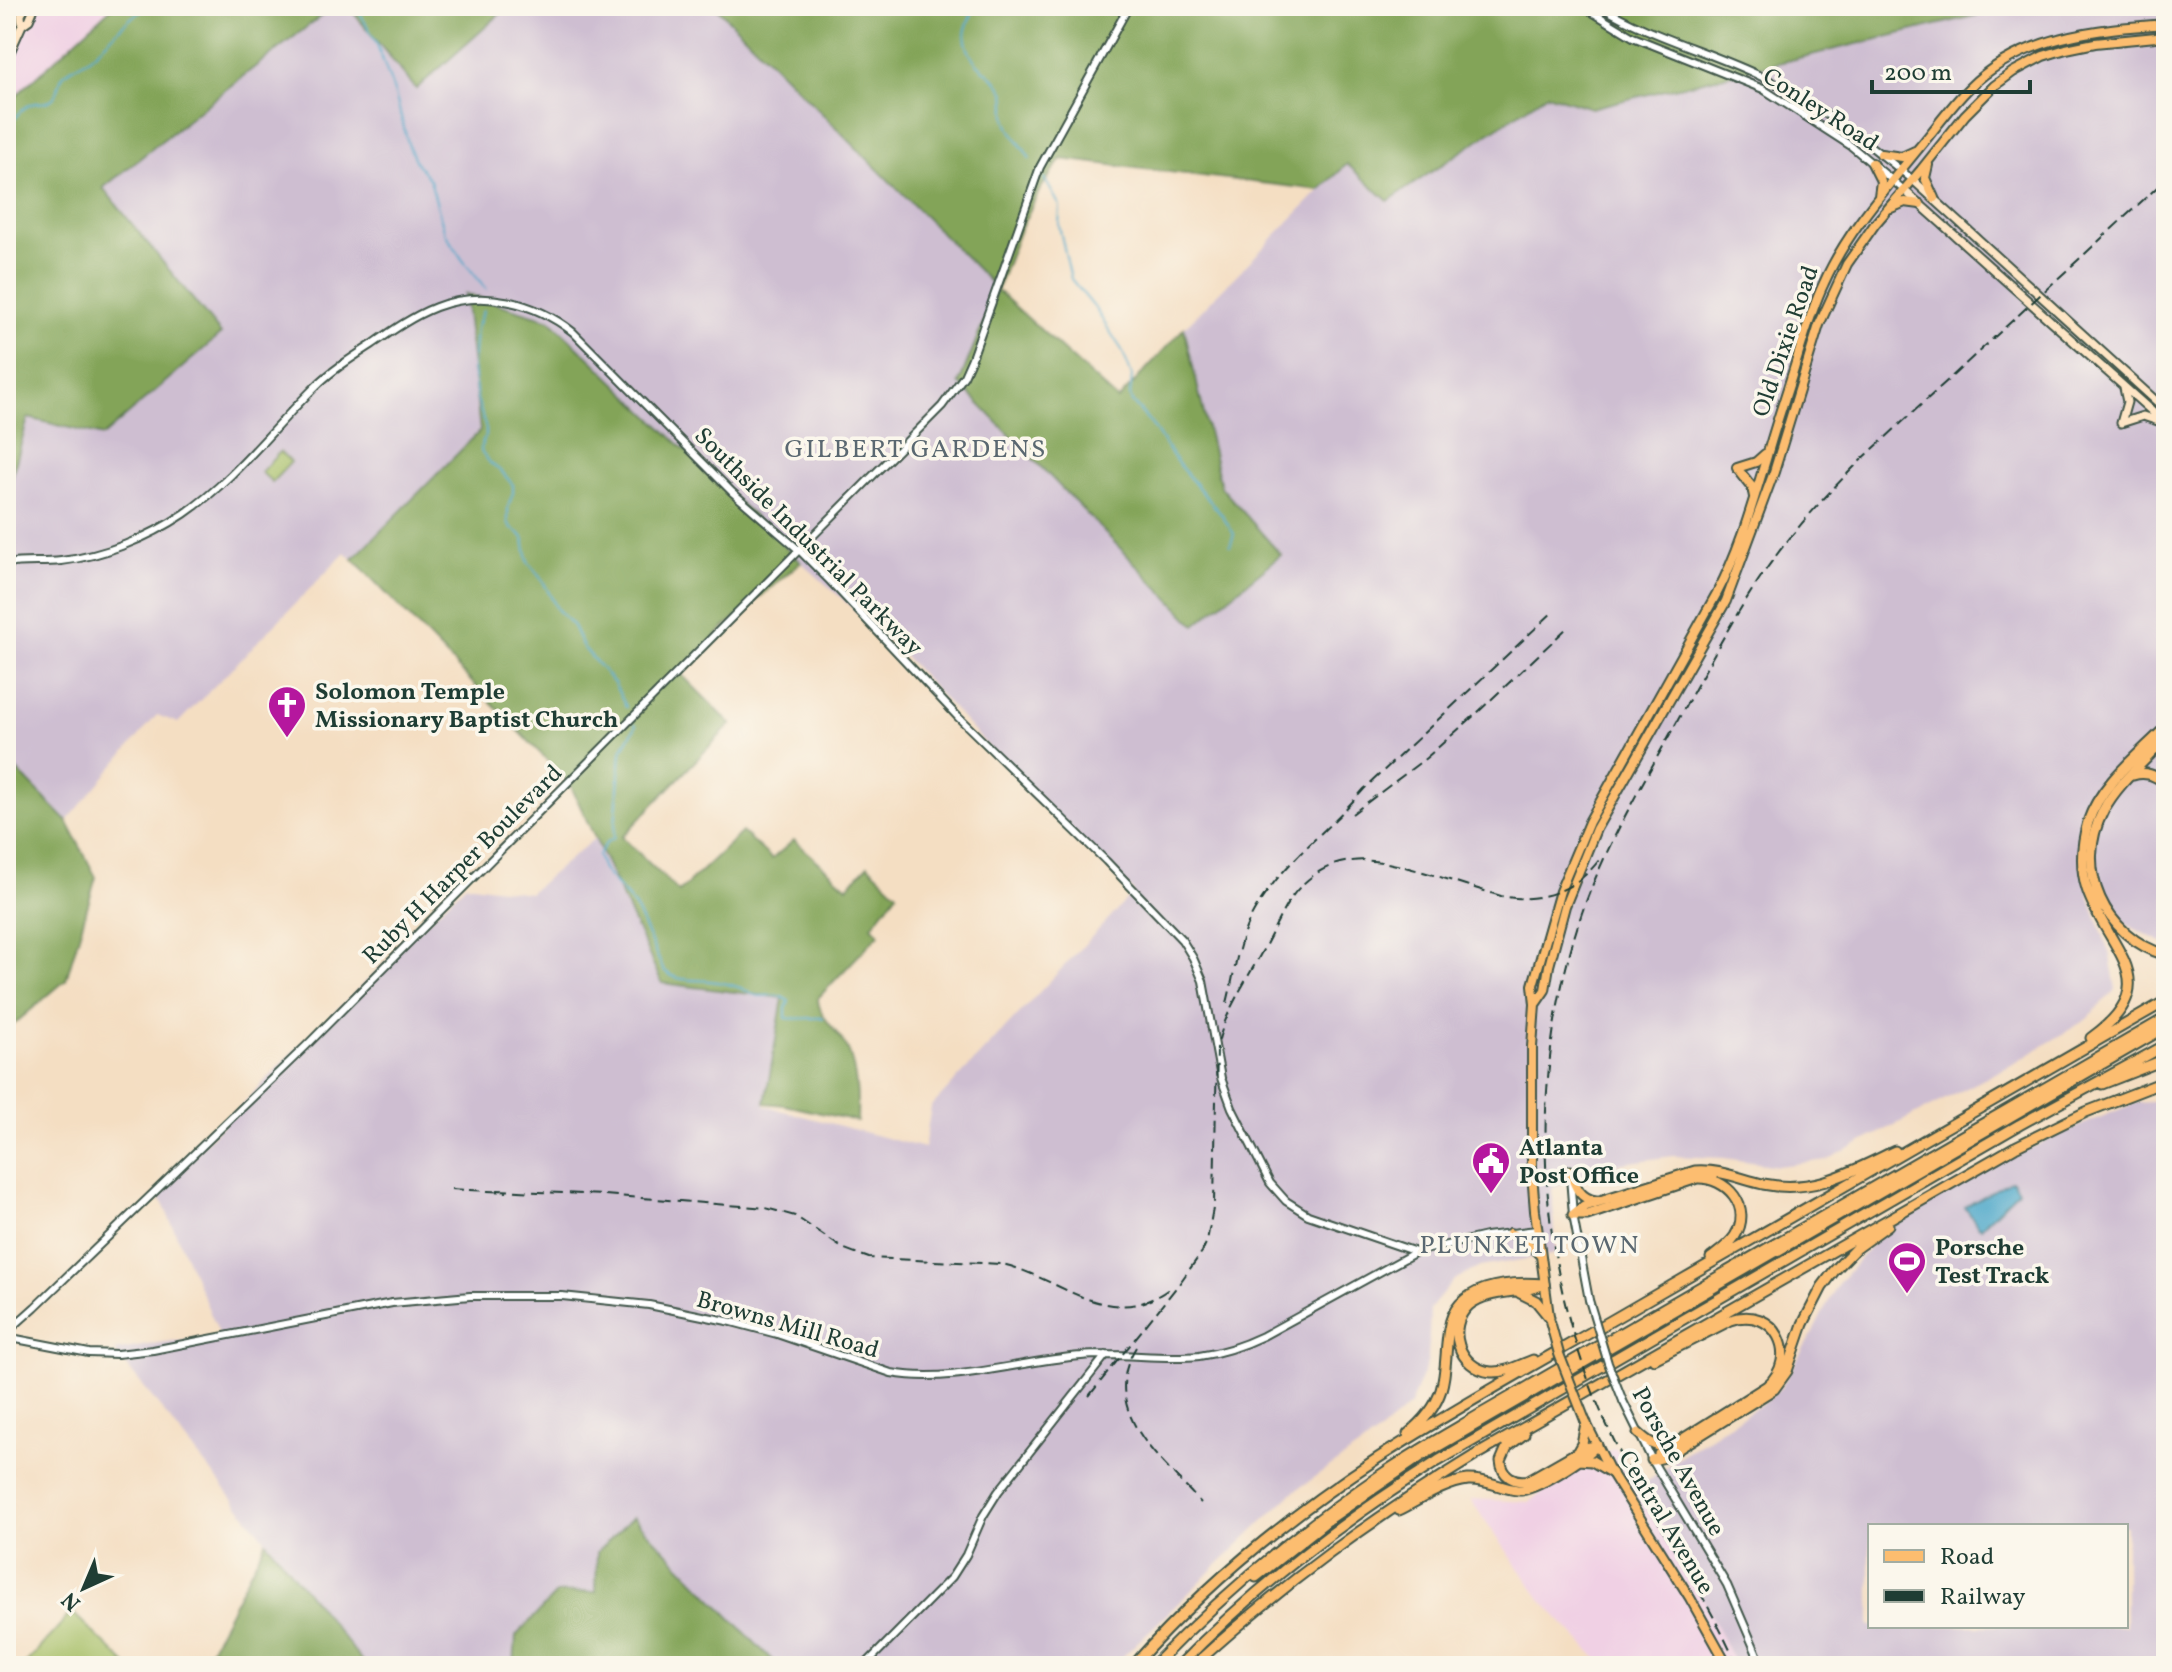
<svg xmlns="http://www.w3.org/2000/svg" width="2172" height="1672" font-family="Vollkorn,serif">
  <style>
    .built { fill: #f0d0e4 }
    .industrial { fill: #cebed1; fill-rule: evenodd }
    .green { fill: #a4bd63; stroke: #627d4c; stroke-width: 2 }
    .forest { fill: #83a459; stroke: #517046; stroke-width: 2 }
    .water { fill: #4aa6c9; stroke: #34727e; stroke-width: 2 }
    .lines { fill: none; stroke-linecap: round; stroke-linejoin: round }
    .stream { stroke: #4aa6c9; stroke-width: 2 }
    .tertiary-casing { stroke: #3f5549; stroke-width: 10 }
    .secondary-casing { stroke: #3f5549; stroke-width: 11 }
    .primary-casing { stroke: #3f5549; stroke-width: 12 }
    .motorway-casing { stroke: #3f5549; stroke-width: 13 }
    .tertiary { stroke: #fff; stroke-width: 6 }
    .secondary { stroke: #fee5c5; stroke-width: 7 }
    .primary { stroke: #fcbd6f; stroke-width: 8 }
    .motorway { stroke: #fcbd6f; stroke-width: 9 }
    .rail { stroke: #1f3d34; stroke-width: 2; stroke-dasharray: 12 6; stroke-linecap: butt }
    .tertiary-bridge-casing { stroke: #3f5549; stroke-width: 10; stroke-linecap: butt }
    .primary-bridge-casing { stroke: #3f5549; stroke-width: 12; stroke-linecap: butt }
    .tertiary-bridge { stroke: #fff; stroke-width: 6 }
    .primary-bridge { stroke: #fcbd6f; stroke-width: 8 }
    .labels { text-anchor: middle; stroke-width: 7; stroke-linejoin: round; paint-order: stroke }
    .street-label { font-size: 24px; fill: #1f3d34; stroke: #fbf7ec }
    .poi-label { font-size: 24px; font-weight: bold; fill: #1f3d34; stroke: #fbf7ec; text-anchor: start }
    .neighbourhood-label { font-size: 26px; letter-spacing: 2px; fill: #5a6871; stroke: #fbf7ec }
  </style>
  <rect width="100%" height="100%" fill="#fbf7ec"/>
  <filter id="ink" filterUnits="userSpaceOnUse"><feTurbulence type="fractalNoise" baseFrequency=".0125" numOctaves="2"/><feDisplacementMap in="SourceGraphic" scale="16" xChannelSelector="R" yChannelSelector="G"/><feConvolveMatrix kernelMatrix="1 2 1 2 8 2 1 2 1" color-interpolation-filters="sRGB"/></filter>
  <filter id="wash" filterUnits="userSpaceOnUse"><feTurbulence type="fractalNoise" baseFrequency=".006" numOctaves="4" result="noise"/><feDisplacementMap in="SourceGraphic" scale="32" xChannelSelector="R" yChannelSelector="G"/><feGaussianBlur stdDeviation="1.8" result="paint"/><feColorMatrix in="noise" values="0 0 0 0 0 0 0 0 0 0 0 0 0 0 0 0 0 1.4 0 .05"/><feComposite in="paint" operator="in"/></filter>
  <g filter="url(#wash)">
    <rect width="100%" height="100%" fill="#f4dec2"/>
    <!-- built -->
    <path class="built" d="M6,6H113L6,105Z
      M1615,1447L1641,1486L1699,1590L1736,1666H1604L1543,1602L1470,1499L1529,1502L1563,1478Z"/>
    <!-- industrial -->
    <path class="industrial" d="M334,6H348L416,89L509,6H715L997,290L1281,554L1221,487L1184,328L1347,163L1388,201L1547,94L1591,108L2015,6H2166V944L2119,921L2088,892L2110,955L2116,989L2087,1019L2017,1062L1827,1160L1778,1166L1724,1158L1673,1156L1617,1164L1552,1188L1556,1254L1480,1267L1454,1280L1430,1309L1428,1361L1410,1405L1374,1437L1292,1493L1113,1666H778L633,1517L597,1592L516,1636L514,1666H366L115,1351L165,1342L221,1338L158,1192L283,1062L466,884L529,893L595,838L662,983L783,998L765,1106L924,1148L931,1107L1134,892L1018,779L895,646L801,562L550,321L465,294L480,431L353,559L345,553L178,723L157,715L67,821L6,759V247L102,188L225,90Z
      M2166,1101V1666H1736L1699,1590L1641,1486L1681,1456L1768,1400L1782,1386L1811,1336L1837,1285L1886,1228L1942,1190L2065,1132L2135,1103ZM1870,1526H2126V1626H1870Z"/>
    <!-- green -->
    <path class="green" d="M280,452L291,462L272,482L261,472Z
      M72,1612L128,1666H23Z"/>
    <!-- forest -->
    <path class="forest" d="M113,6H334L225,90L103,188L221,334L103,436L28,418L6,499V105Z
      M348,6H509L416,89Z
      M715,6H2015L1591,108L1547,94L1388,201L1347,164L1320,190L1061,159L1039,191L1019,232L997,290L1118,400L1184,328L1221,487L1281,555L1195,625L959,383L997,289Z
      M465,294L550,320L801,562L725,627L679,672L731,724L622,837L679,892L742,832L772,859L794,840L847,887L868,865L897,893L872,926L879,934L818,998C818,1019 841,1032 849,1052C857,1075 858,1097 857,1121L785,1105L765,1103L783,998L662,983L570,784L353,559L480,431Z
      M6,759L67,821L96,877L66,980L6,1031Z
      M633,1517L762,1650L778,1666H514L516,1636L557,1593L596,1592L597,1552Z
      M266,1541L366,1666H206L203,1663Z"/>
    <!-- water -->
    <path class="water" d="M2010,1181H2012L2018,1190L1981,1227L1978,1226L1965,1207Z"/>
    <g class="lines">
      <!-- stream -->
      <path class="stream" d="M353,6L361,15L376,42L395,94L409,147L416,162L430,180L445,233L462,259L486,289
        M966,6L972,14C965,29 963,33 968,49C975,69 996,74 1004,91C1008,100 1004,112 1007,122C1012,136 1023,146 1030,159
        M6,134C13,121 19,107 35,103C42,102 46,104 52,99C60,92 58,85 62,77C66,70 81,64 88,59C109,43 129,11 155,6
        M1044,178L1060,206L1059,226L1071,279L1094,307L1122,350L1132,376L1130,395L1132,402L1149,421L1179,465L1221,514L1234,534L1230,546
        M483,311L476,328L473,367L477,399L486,429V436L482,443L481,451L490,463L503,473L513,485V493L508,507V522L512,529L519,533L524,539L528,562L543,581L557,609L573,626L583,647L614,683L626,707
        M635,724L636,726L621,752L614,838L607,842L598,855L603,870L634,905L663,969C676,984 699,978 717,982C725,983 733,985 741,988C747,991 752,996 759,996C771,996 777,993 789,1001L786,1008V1018C799,1020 810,1017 824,1018"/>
    </g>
  </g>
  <g filter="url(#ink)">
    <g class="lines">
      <!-- tertiary casing -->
      <g class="tertiary-casing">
        <path id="tertiary" d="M1582,6L1633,37L1763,89L1851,146L1904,190
          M1600,6C1649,36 1705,50 1756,74C1814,101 1864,140 1913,180
          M6,564C24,561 42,563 61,561C104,556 148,538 184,514C234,480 272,429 315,387C332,370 353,357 373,344C393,330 413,316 436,307C483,289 535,302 573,332L732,492L800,551L830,581L958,717L1106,861L1182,940L1193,958L1203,981L1221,1078L1232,1108L1270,1183L1286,1201L1308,1215L1416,1252
          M1570,1177L1573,1215L1589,1300
          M6,1311L12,1328
          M6,1333L35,1307L306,1046L942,406L964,376L972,358L1040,167L1129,6
          M6,1337L89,1353L117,1354L153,1350L392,1303L470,1296H562L649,1305L732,1322L777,1334L891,1373C955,1384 1017,1361 1081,1356C1120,1352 1160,1360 1199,1356C1222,1353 1242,1346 1263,1336L1416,1252L1486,1236L1537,1230
          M1623,1401L1652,1460L1727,1585L1762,1666
          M864,1666L952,1577L966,1555L983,1516L998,1492L1106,1355"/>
      </g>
      <!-- secondary casing -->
      <g class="secondary-casing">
        <path id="secondary" d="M22,25L29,20L35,6
          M6,61L22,25L21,15L25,6
          M1913,180L2166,410
          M1904,190L2166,424
          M2121,423L2143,416L2161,422
          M2121,423L2127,402L2124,388"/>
      </g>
      <!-- primary casing -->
      <g class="primary-casing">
        <path id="primary" d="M1881,154L1902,157L1915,151
          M1872,163L1881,181L1879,196
          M1928,165L1925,178L1934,198
          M1891,208L1905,202L1920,204
          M1754,497L1752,487L1737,468L1756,462L1765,454
          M1536,1003L1545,990L1549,966L1565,906L1596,829L1726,601L1774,472L1819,325L1847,264L1875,224L1921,170L1965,115L1994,86L2013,72L2043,56L2066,49L2095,43L2166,36
          M1510,1233L1526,1241L1540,1255
          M1549,1316L1535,1211L1532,1173V1047L1535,1004L1533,985L1560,891L1589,822L1717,593C1740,550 1753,502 1767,456C1775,427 1785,398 1794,369C1803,340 1811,310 1824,283C1846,233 1884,191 1918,149C1935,129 1950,107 1969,88C2021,36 2096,29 2166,24
          M1586,1423L1608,1467L1690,1598L1728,1666"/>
      </g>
      <!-- motorway casing -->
      <g class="motorway-casing">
        <path id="motorway" d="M2164,740C2144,762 2117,784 2103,811C2073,869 2104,937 2166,955
          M2133,775C2145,771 2153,775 2163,781
          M2091,1038C2169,982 2107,950 2087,889C2080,867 2082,843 2088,822C2101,783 2139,755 2166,727
          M2102,1084L2166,1059
          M1570,1171C1575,1185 1579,1199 1596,1201
          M1573,1215L1584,1206L1695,1171C1718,1169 1741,1179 1763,1184C1815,1194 1850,1172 1895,1151
          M1573,1215H1587L1697,1178C1727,1177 1753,1207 1735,1236C1729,1245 1720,1251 1711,1258
          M1520,1293L1536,1301L1549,1317
          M1654,1359L1731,1320C1775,1305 1801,1357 1767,1386L1659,1454
          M1533,1360C1520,1365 1506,1373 1491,1372C1459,1369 1445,1327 1469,1305C1488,1289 1520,1294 1542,1285
          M1638,1433C1647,1441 1655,1448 1668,1446
          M1408,1434C1423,1422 1435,1409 1441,1390C1447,1371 1445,1349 1449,1329C1455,1285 1508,1281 1544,1284
          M1524,1434L1507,1447L1501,1461C1502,1476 1514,1483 1529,1480L1585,1448L1596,1446
          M1577,1453L1582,1444L1586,1423
          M1579,1460L1592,1461L1612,1473
          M1652,1460L1665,1457L1774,1389L1787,1371L1803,1324L1822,1287L1834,1271L1856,1248L1888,1225
          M1399,1510C1421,1499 1444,1483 1468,1480C1486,1479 1500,1488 1517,1490C1534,1492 1585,1458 1597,1445
          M1256,1577L1328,1520L1423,1455L2166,1027
          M1133,1666C1204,1586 1289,1516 1378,1458C1465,1402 1556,1353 1645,1301C1819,1201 1992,1100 2166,1001
          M1153,1666C1222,1595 1297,1532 1379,1476C1411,1454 1445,1435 1479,1415L2166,1018
          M1179,1666C1256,1586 1344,1520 1438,1461L2019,1125L2166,1045
          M1193,1666C1284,1583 1373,1518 1478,1454L2015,1147L2086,1112L2166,1081"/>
      </g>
      <!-- tertiary -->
      <use href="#tertiary" class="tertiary"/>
      <!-- secondary -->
      <use href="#secondary" class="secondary"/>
      <!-- primary -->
      <use href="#primary" class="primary"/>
      <!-- motorway -->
      <use href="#motorway" class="motorway"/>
      <!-- rail -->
      <path class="rail" d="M1352,814L1426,758L1477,713L1569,626
        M1227,1003C1234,976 1237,945 1250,919C1275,869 1327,832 1364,789L1554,611
        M451,1189L507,1192
        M497,1190L605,1195L766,1208L795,1216L842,1248L869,1258L1002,1264C1060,1277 1110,1334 1170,1288
        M1136,1347C1097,1411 1163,1461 1201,1503
        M1089,1396L1179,1284L1202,1252L1207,1241L1214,1203L1217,1048C1224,1012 1247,980 1264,948C1276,927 1285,901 1302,885C1341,847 1385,861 1430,874C1454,881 1477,889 1501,896C1538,904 1576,891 1599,860
        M1737,1666C1714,1611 1680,1560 1650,1508C1622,1460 1597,1409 1580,1356C1535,1219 1534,1067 1577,928C1600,854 1642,785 1679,718C1707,667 1734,615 1767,568C1794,530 1826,495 1859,462L2166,179"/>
      <!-- tertiary-bridge casing -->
      <g class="tertiary-bridge-casing">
        <path id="tertiary-bridge" d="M1589,1300L1608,1363L1623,1401"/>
      </g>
      <!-- primary-bridge casing -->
      <g class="primary-bridge-casing">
        <path id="primary-bridge" d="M1550,1321L1559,1354L1586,1423"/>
      </g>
      <!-- tertiary-bridge -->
      <use href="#tertiary-bridge" class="tertiary-bridge"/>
      <!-- primary-bridge -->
      <use href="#primary-bridge" class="primary-bridge"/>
    </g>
  </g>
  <!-- icons -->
  <defs>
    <g id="church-pin" transform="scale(2)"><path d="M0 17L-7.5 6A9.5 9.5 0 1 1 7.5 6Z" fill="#b5179e" stroke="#fbf7ec"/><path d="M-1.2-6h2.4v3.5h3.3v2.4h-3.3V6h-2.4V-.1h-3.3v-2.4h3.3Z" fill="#fff"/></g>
    <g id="civic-pin" transform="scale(2)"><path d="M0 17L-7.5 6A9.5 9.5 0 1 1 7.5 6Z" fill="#b5179e" stroke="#fbf7ec"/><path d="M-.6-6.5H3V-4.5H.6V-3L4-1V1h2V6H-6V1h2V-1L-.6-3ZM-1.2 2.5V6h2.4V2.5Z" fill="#fff"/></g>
    <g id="stadium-pin" transform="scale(2)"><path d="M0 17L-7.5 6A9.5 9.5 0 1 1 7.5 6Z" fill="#b5179e" stroke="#fbf7ec"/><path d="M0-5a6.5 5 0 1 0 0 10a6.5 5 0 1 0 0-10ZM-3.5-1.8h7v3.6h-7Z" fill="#fff"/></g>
  </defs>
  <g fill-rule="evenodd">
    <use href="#church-pin" x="287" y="705"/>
    <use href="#civic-pin" x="1491" y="1161"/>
    <use href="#stadium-pin" x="1907" y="1261"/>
  </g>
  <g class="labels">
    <!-- street labels -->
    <g class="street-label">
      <text transform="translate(1821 109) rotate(33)" y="8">Conley Road</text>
      <text transform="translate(1785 341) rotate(-71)" y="8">Old Dixie Road</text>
      <text transform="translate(809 541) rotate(45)" y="8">Southside Industrial Parkway</text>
      <text transform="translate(462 864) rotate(-45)" y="8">Ruby H Harper Boulevard</text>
      <text transform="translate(788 1324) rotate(16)" y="8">Browns Mill Road</text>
      <text transform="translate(1679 1461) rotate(61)" y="8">Porsche Avenue</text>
      <text transform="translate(1667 1522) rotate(59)" y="8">Central Avenue</text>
    </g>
    <!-- poi labels -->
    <g class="poi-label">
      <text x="315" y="699">Solomon Temple<tspan x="315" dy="28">Missionary Baptist Church</tspan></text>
      <text x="1519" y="1155">Atlanta<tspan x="1519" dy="28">Post Office</tspan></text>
      <text x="1935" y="1255">Porsche<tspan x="1935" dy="28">Test Track</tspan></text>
    </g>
    <!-- neighbourhood labels -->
    <g class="neighbourhood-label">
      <text x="916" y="457">GILBERT GARDENS</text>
      <text x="1530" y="1253">PLUNKET TOWN</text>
    </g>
  </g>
  <!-- margin -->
  <rect width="2172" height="1672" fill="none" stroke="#fbf7ec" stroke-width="32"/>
  <!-- legend -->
  <rect x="1868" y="1524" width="260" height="104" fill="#fbf7ec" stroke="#a3ada2" stroke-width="2"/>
  <rect x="1884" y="1550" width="40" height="12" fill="#fcbd6f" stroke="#a3ada2" stroke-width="2"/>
  <text x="1940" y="1564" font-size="24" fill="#1f3d34">Road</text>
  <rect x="1884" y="1590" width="40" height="12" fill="#1f3d34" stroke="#a3ada2" stroke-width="2"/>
  <text x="1940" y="1604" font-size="24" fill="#1f3d34">Railway</text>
  <!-- north arrow -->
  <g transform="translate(84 1588) rotate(224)" stroke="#fbf7ec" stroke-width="6" paint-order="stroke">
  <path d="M0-6L14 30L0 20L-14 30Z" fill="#1f3d34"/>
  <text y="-12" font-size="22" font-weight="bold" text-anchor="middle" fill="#1f3d34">N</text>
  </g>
  <!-- scale -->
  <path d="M1872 80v12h158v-12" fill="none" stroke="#1f3d34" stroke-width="4"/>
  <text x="1884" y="80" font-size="24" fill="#1f3d34" stroke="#fbf7ec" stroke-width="6" paint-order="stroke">200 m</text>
</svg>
